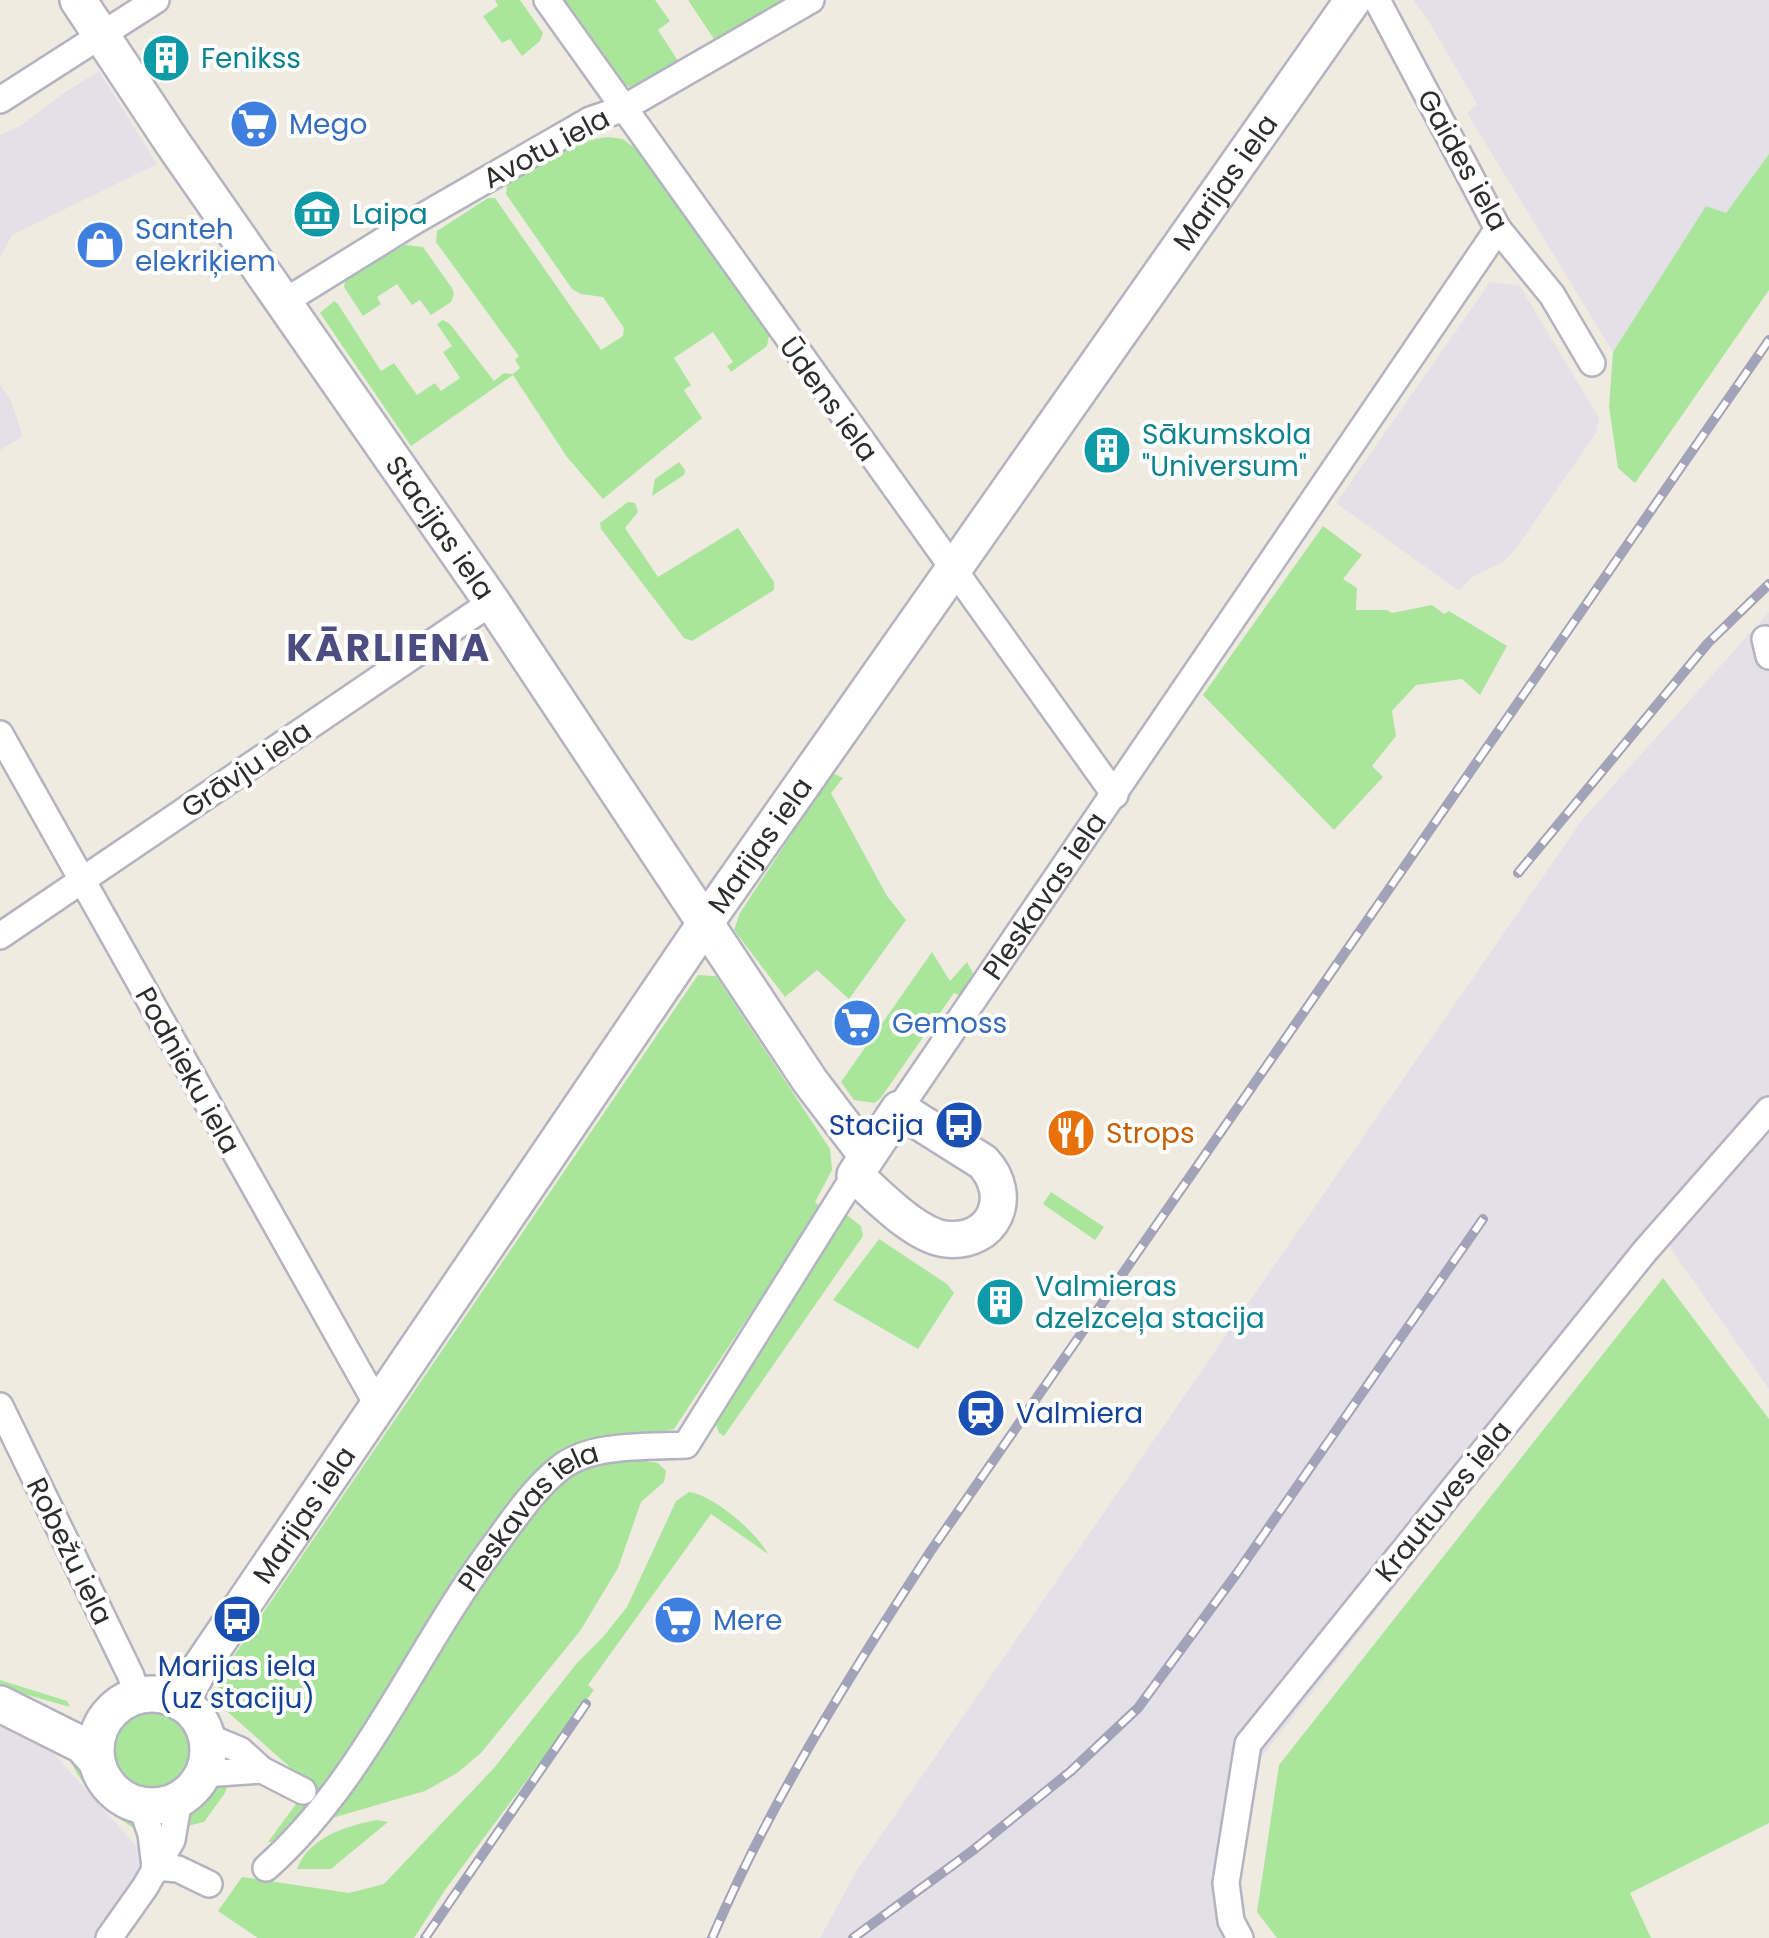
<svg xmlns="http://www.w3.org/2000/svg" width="1769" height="1938" font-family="Poppins,sans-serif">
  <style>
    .industrial { fill: #e4e0e8 }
    .green { fill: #a9e69c }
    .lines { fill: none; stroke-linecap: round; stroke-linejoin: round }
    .street-casing { stroke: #b3b3c1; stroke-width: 30 }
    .secondary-casing { stroke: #b3b3c1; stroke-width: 40 }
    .street { stroke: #fff; stroke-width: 25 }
    .secondary { stroke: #fff; stroke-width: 35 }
    .rail-casing { stroke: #a2a2b8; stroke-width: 10 }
    .rail { stroke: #fff; stroke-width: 6; stroke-dasharray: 19; stroke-linecap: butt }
    .labels { text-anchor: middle; stroke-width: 8; stroke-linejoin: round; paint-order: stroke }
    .culture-label { font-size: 28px; fill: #0d838f; stroke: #fff; text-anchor: start }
    .shop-label { font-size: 28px; fill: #366cbe; stroke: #fff; text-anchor: start }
    .street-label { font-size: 28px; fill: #2d2d2d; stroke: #fff }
    .transit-label { font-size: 28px; fill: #164399; stroke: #fff; text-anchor: end }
    .food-label { font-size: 28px; fill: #c56008; stroke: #fff; text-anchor: start }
    .district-label { font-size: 38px; font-weight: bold; letter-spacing: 2.5px; fill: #4c4c80; stroke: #fff }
  </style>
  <rect width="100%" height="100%" fill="#efebe0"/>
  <!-- industrial -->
  <path class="industrial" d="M1413,0H1769V154L1726,213L1613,352L1467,113L1477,104L1428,20Z
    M99,71L157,164L12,235L0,258V135L20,126L64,93Z
    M1490,282L1520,286L1599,418L1596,433L1515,550L1503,562L1472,577L1459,591L1336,503Z
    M0,384L11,401L23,436L0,450Z
    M1769,612V1389L1666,1242L1256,1764L1212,1896L1233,1938H820L857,1870L1582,820Z
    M0,1702L14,1709L155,1867L102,1938H0Z"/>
  <!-- green -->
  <path class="green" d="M495,0H520L543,33L540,41L522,56L510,39L502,43L483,16L498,6Z
    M564,0H655L670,21L658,30L678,61L631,87L623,85Z
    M688,0H789L716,42Z
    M609,137L623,139L641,153L769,336L767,346L731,372L727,366L733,362L713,332L674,358L691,385L684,390L702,418L603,499L567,457L513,375L411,446L320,313L334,301L338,304L381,371L394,363L417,395L435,383L441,391L460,378L443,352L452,346L437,324L443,320L450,324L494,381L504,373L513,374L520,368L515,360L519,356L436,242L437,231L488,198H495L601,350L623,336L624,328L603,297L581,294L572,289L506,194L507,185C534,164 575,139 609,137Z
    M1769,154V290L1635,483L1618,468L1609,407L1613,352L1706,206L1726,213Z
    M405,245L423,247L452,288L454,294L451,302L431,315L420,300L412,305L397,284L377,297L381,304L363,316L344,287L346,278Z
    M679,462L685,470L684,475L652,496L655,479Z
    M628,502L635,503L638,512L625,528L658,577L738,528L774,582V590L692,641L684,638L601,529L600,523Z
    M1323,526L1362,555L1343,579L1357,588L1356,610H1387L1392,613L1432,605L1444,614L1449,611L1507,646L1480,695L1462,679L1416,685L1392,711L1396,736L1372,766L1383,777L1334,830L1203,695Z
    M826,770L843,778L831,793L887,896L906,920L849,999L817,970L785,997L734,930L740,913L814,800L811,785Z
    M932,952L950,981L967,962L976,979L970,990L959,995L954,993L880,1099L874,1103L854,1100L841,1082Z
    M698,975L716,976L830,1149L832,1170L815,1202L821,1207L674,1429L577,1449L327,1794L279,1842H268L310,1785L213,1699L229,1663Z
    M1051,1192L1104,1227L1095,1240L1043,1204Z
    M844,1213L861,1226L863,1236L724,1436L719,1433L715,1422Z
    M879,1239L947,1284L954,1293L918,1349L833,1300Z
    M1663,1278L1769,1419V1823L1630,1893L1651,1938H1277L1257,1912L1279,1765Z
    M618,1457L658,1463L666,1471L664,1482L641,1502L618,1568L580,1631L481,1753L457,1773L425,1791L332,1818L512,1538L553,1488L584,1467Z
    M689,1492C714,1495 757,1533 768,1554L711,1514L588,1685L594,1690L445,1890L414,1938H258L218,1911L242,1877L349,1893L384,1884L494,1768L577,1663L603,1637L627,1607L676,1501Z
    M0,1680L67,1701L70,1707L0,1687Z
    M111 1751a40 40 0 1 1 80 0a40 40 0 1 1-80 0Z
    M68,1749C84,1759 88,1774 100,1788C113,1805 130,1812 141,1831C115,1822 69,1776 68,1749Z
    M229,1780L225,1793L204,1822L183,1827C189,1801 202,1785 229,1780Z
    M377,1820L388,1822L331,1869H297C309,1837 346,1826 377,1820Z"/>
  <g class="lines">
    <!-- street casing -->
    <g class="street-casing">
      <g id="street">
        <path d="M547,0L1115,795"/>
        <path d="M1377,0L1498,229L1552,295L1592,363"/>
        <path d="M0,100L156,0"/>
        <path d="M284,302L413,222L590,120L622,109L811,0"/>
        <path d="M1765,639L1769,656"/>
        <path d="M0,734L378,1406"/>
        <path d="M0,936L492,602"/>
        <path id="s1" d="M899,1109L1498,229"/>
        <path d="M0,1406L131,1676L137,1697"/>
        <path d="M206,1736L240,1750L262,1770L303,1791"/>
        <path d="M203,1774L262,1770"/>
        <path d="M141,1805L151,1834L155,1867"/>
        <path d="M155,1867L178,1869L209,1884"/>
        <path id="s2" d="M266,1868C364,1781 414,1654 491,1550C511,1523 533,1489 560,1468C591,1443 648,1447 686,1445L855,1175"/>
        <path d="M109,1938L145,1887L172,1840L179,1799"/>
        <path d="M1240,1938L1231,1921L1226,1883L1248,1744L1645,1251L1769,1110"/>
      </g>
    </g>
    <!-- secondary casing -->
    <g class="secondary-casing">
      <g id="secondary">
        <path id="s3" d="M78,0L172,142L492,602L810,1081L867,1156"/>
        <path d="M899,1109L983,1162C1015,1196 994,1245 945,1239C915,1235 877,1195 855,1175Z"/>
        <circle cx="152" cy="1750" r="56"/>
        <path id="s4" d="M181,1703L198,1671L715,909L1353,0"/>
        <path d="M0,1704L82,1745L97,1762"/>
      </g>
    </g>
    <!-- street -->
    <use href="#street" class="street"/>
    <!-- secondary -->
    <use href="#secondary" class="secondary"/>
    <!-- rail casing -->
    <g class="rail-casing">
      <path id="rail" d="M1518,873L1708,643L1769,584
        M425,1938L586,1704
        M712,1938C771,1801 849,1676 930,1552L1769,340
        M853,1938L972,1851L1071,1771L1138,1708L1237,1573L1483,1219"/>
    </g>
    <!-- rail -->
    <use href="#rail" class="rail"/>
  </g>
  <!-- icons -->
  <defs>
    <g id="building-disc" transform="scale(2.5)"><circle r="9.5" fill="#0f9aa8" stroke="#fff"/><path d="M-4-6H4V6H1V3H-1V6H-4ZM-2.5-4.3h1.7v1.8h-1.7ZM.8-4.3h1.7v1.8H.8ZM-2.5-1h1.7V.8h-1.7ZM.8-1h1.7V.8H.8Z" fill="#fff"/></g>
    <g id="supermarket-disc" transform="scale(2.5)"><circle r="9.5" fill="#3f7fe0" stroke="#fff"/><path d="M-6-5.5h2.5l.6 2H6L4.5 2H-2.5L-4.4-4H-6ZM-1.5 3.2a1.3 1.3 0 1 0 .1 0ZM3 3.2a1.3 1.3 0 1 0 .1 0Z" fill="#fff"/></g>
    <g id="museum-disc" transform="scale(2.5)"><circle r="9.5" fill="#0f9aa8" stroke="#fff"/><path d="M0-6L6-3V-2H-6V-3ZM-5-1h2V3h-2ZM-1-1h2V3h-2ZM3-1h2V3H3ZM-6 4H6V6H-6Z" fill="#fff"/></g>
    <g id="shop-disc" transform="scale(2.5)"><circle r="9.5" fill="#3f7fe0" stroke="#fff"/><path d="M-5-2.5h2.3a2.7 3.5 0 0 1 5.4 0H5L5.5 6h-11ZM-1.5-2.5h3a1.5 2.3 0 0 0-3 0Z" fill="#fff"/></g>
    <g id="bus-disc" transform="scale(2.5)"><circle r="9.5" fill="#1a4fb4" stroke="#fff"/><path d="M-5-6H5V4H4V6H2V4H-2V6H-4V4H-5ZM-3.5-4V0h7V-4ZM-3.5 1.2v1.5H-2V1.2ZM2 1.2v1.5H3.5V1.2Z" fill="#fff"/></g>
    <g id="restaurant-disc" transform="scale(2.5)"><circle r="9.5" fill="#e8710a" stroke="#fff"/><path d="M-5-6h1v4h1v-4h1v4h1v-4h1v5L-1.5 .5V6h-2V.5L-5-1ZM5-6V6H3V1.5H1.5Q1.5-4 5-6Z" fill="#fff"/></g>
    <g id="station-disc" transform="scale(2.5)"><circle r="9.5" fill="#1a4fb4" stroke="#fff"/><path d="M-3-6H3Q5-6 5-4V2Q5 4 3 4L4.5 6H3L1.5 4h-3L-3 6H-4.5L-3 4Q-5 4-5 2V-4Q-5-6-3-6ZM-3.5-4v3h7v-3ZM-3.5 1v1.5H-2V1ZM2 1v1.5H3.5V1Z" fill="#fff"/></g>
  </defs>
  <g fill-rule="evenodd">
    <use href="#building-disc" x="166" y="58"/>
    <use href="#supermarket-disc" x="254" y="124"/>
    <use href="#museum-disc" x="317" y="214"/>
    <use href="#shop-disc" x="100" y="245"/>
    <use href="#building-disc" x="1107" y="450"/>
    <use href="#supermarket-disc" x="857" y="1023"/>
    <use href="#bus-disc" x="959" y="1125"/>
    <use href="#restaurant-disc" x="1071" y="1133"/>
    <use href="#building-disc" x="1000" y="1302"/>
    <use href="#station-disc" x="981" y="1413"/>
    <use href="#bus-disc" x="237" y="1619"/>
    <use href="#supermarket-disc" x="678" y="1620"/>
  </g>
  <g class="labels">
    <!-- culture labels -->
    <g class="culture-label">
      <text x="201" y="68">Fenikss</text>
      <text x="352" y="224">Laipa</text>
      <text x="1142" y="444">Sākumskola<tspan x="1142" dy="32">"Universum"</tspan></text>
      <text x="1035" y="1296">Valmieras<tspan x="1035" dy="32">dzelzceļa stacija</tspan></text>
    </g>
    <!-- shop labels -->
    <g class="shop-label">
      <text x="289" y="134">Mego</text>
      <text x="135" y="239">Santeh<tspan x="135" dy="32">elekriķiem</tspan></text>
      <text x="892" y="1033">Gemoss</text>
      <text x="713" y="1630">Mere</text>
    </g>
    <!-- street labels -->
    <g class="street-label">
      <text transform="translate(546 148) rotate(-28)" y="10">Avotu iela</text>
      <text transform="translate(1463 160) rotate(61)" y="10">Gaides iela</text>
      <text dy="10" stroke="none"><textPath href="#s4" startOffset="1845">Marijas iela</textPath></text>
      <text transform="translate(829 399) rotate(54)" y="10">Ūdens iela</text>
      <text dy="10" stroke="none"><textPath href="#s3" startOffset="640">Stacijas iela</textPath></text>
      <text transform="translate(246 769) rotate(-34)" y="10">Grāvju iela</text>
      <text dy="10" stroke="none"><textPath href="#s4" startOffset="1035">Marijas iela</textPath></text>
      <text dy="10" stroke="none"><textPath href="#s1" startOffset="258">Pleskavas iela</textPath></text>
      <text transform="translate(188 1070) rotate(61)" y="10">Podnieku iela</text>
      <text transform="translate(1443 1501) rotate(-51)" y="10">Krautuves iela</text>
      <text dy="10" stroke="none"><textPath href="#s4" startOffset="225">Marijas iela</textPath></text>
      <text dy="10" stroke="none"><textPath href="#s2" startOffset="442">Pleskavas iela</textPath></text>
      <text transform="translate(70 1551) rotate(64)" y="10">Robežu iela</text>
    </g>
    <!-- transit labels -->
    <g class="transit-label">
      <text x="924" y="1135">Stacija</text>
      <text x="1016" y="1423" text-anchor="start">Valmiera</text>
      <text x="237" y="1676" text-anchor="middle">Marijas iela<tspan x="237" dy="32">(uz staciju)</tspan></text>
    </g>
    <!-- food labels -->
    <g class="food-label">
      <text x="1106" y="1143">Strops</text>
    </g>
    <!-- district labels -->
    <g class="district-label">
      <text x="389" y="661">KĀRLIENA</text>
    </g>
  </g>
</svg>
